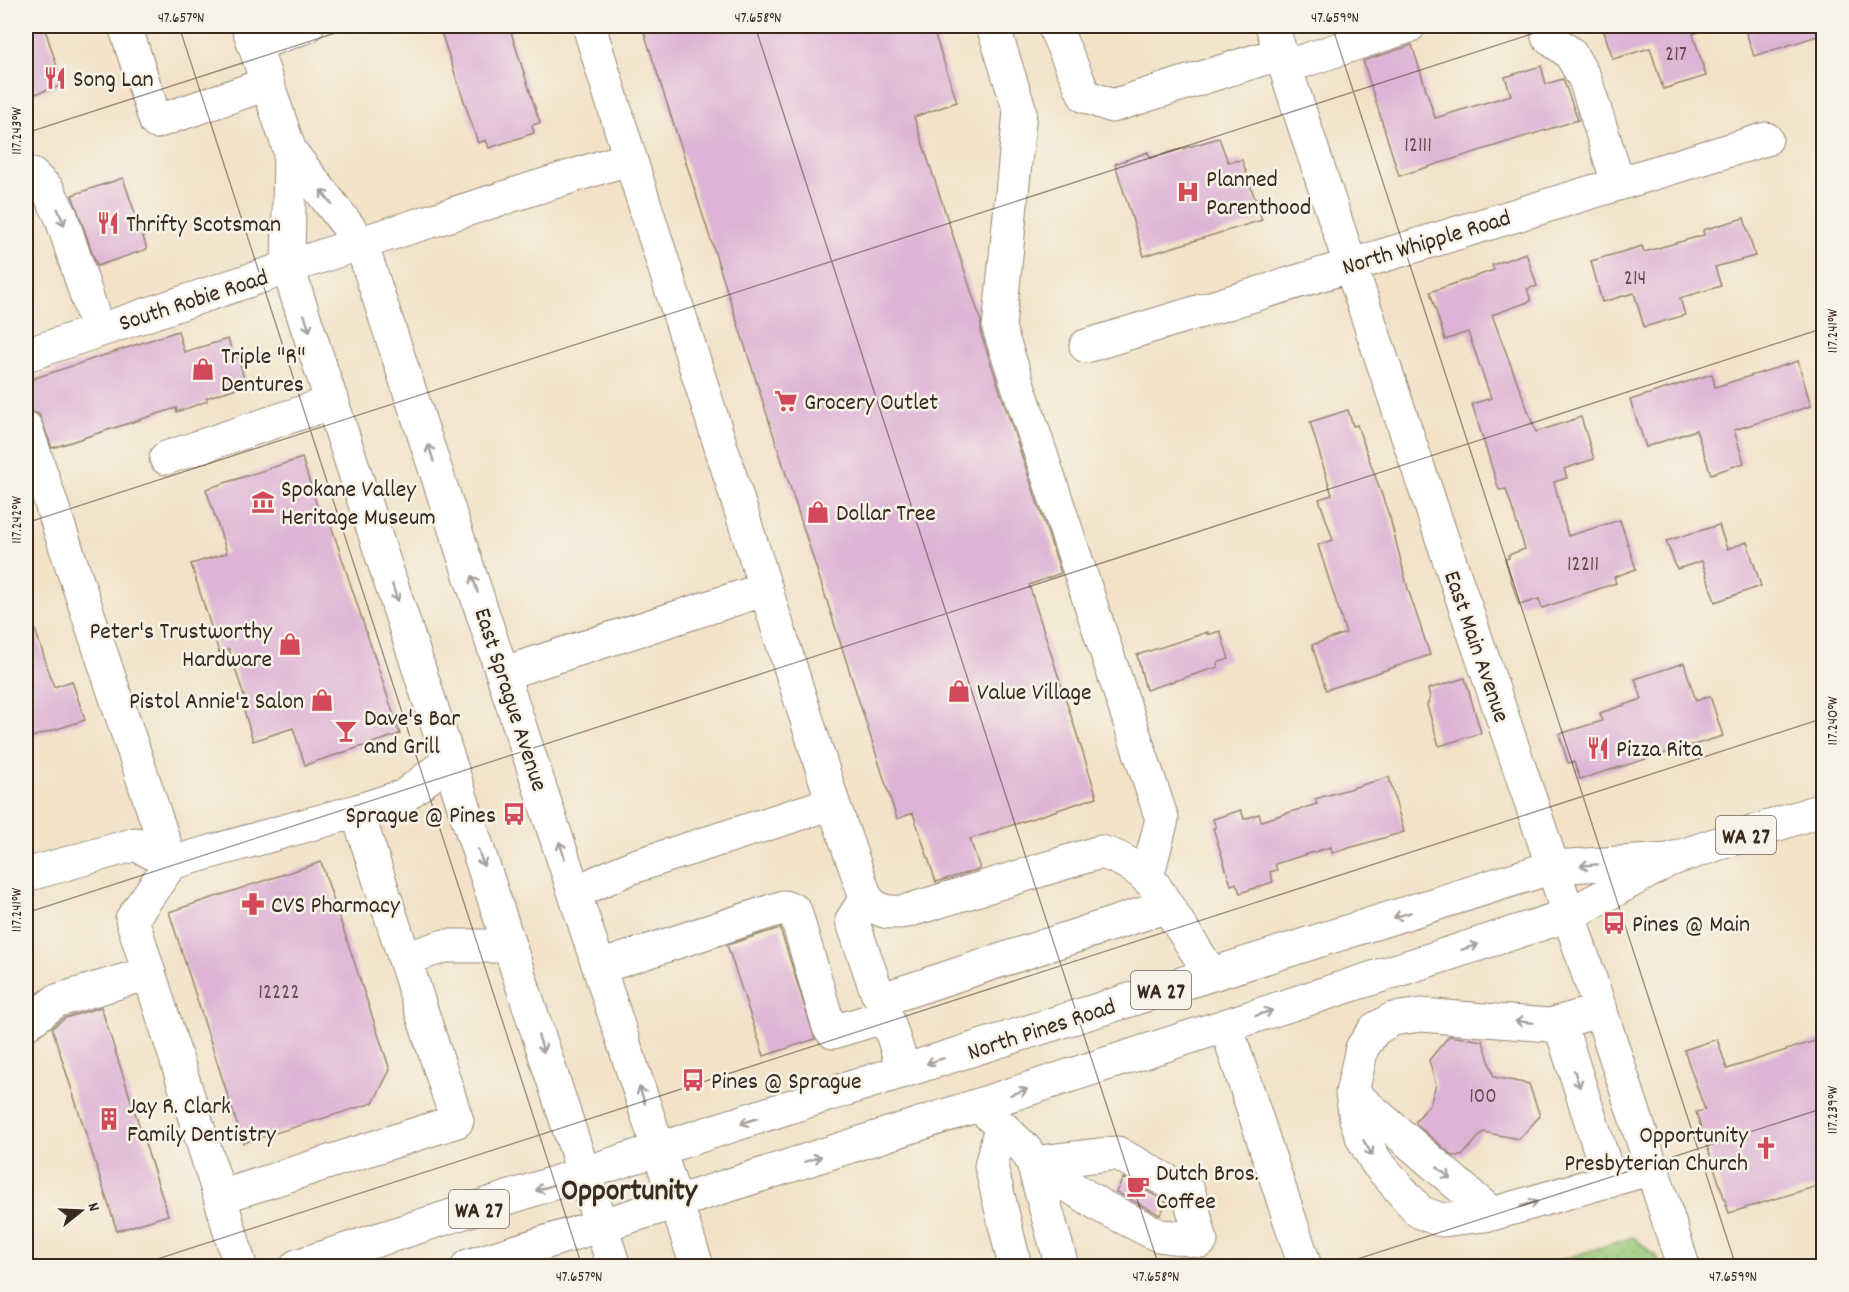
<svg xmlns="http://www.w3.org/2000/svg" width="1849" height="1292" font-family="Dekko,sans-serif">
  <style>
    .grass { fill: url(#grass-dots); stroke: #6a7a4b; stroke-width: 1.5 }
    .building { fill: #deb3d5 }
    .lines { fill: none; stroke-linecap: round; stroke-linejoin: round }
    .minor-casing { stroke: #968673; stroke-width: 35 }
    .major-casing { stroke: #968673; stroke-width: 35 }
    .minor { stroke: #fff; stroke-width: 33 }
    .major { stroke: #fff; stroke-width: 33 }
    .oneway { stroke: #a79f9a }
    .ticks { fill: none; stroke: #3b2a1e; stroke-width: 1.5; stroke-opacity: 0.45 }
    .labels { text-anchor: middle; stroke-width: 5; stroke-linejoin: round; paint-order: stroke }
    .number-label { font-size: 21px; fill: #644c4c }
    .shield { fill: #f7f3e8; stroke: #73665b; stroke-width: 1.5 }
    .shield-label { font-size: 22px; font-weight: bold; fill: #3b2a1e }
    .poi-label { font-size: 24px; fill: #3b2a1e; stroke: #f7f3e8; text-anchor: start }
    .street-label { font-size: 24px; fill: #3b2a1e; stroke: #f7f3e8 }
    .district-label { font-size: 30px; font-weight: bold; fill: #3b2a1e; stroke: #f7f3e8 }
    .neatline { fill: none; stroke: #3b2a1e; stroke-width: 2 }
    .ticks-label { font-size: 15px; text-anchor: middle; fill: #3b2a1e }
  </style>
  <defs>
    <pattern id="grass-dots" width="8" height="8" patternUnits="userSpaceOnUse" patternTransform="scale(1.5)"><rect width="8" height="8" fill="#99c978"/><path d="M2 2h.1M6 6h.1" fill="none" stroke="#7ea362" stroke-width="1.8" stroke-linecap="round"/></pattern>
  </defs>
  <rect width="100%" height="100%" fill="#f7f3e8"/>
  <filter id="ink" filterUnits="userSpaceOnUse"><feTurbulence type="fractalNoise" baseFrequency=".0167" numOctaves="2"/><feDisplacementMap in="SourceGraphic" scale="12" xChannelSelector="R" yChannelSelector="G"/><feConvolveMatrix kernelMatrix="1 2 1 2 8 2 1 2 1" color-interpolation-filters="sRGB"/></filter>
  <filter id="wash" filterUnits="userSpaceOnUse"><feTurbulence type="fractalNoise" baseFrequency=".008" numOctaves="4" result="noise"/><feDisplacementMap in="SourceGraphic" scale="24" xChannelSelector="R" yChannelSelector="G"/><feGaussianBlur stdDeviation="1.35" result="paint"/><feColorMatrix in="noise" values="0 0 0 0 0 0 0 0 0 0 0 0 0 0 0 0 0 1.4 0 .05"/><feComposite in="paint" operator="in"/></filter>
  <g filter="url(#wash)">
    <rect width="100%" height="100%" fill="#f2e2c8"/>
    <!-- grass -->
    <path class="grass" d="M1633,1237L1656,1256L1661,1266H1542Z"/>
    <g id="blocks">
      <!-- building -->
      <path class="building" d="M26,26H44L63,85L26,97Z
        M439,26H509L540,123L532,125L534,133L489,148L486,140L478,143Z
        M642,26H932L957,102L914,117L981,321V334L1061,573L1029,585L1097,797L970,839L980,869L936,882L913,813L897,819Z
        M1602,26H1701L1702,31L1693,34L1706,76L1663,89L1650,48L1613,59Z
        M1744,26H1824V34L1754,56Z
        M1412,45L1435,118L1511,95L1505,77L1541,66L1546,84L1563,79L1578,120L1399,176L1363,61Z
        M1219,138L1228,162L1242,160L1262,220L1144,256L1115,164L1148,152L1150,158Z
        M123,178L147,249L97,266L72,195Z
        M1744,218L1755,256L1715,267L1721,286L1680,298L1685,315L1644,327L1634,293L1602,302L1591,261L1642,246L1644,252L1704,235L1703,230Z
        M1526,253L1537,286L1527,289L1531,301L1492,315L1536,432L1581,417L1594,459L1564,469L1567,478L1554,482L1568,536L1620,520L1636,569L1614,577L1616,583L1542,608L1539,599L1519,605L1505,559L1509,558L1508,555L1525,549L1506,489L1499,490L1472,404L1491,398L1468,332L1445,340L1430,292L1494,270L1492,265Z
        M178,331L184,352L228,339L233,354L237,353L246,385L206,398L207,401L177,412L176,408L52,448L39,414L26,410V381Z
        M1798,361L1811,406L1734,430L1744,463L1711,474L1696,430L1646,447L1630,400L1712,374L1715,387Z
        M1348,410L1353,426L1357,425L1390,518L1408,589L1430,655L1326,690L1312,645L1346,633L1318,545L1333,540L1319,499L1332,495L1310,422Z
        M302,458L322,522L329,519L400,734L305,765L293,728L253,741L244,710L248,709L229,649L219,652L191,564L227,553L206,489Z
        M1719,525L1727,549L1747,542L1761,586L1715,602L1702,561L1677,569L1666,541Z
        M31,617L54,687L72,681L85,720L26,739V618Z
        M1220,631L1229,659L1217,663L1218,667L1146,690L1137,655L1208,632V635Z
        M1684,663L1696,701L1710,696L1723,736L1580,779L1574,762L1568,763L1559,734L1602,721L1600,713L1642,699L1635,679Z
        M1465,678L1481,733L1439,746L1427,705L1430,698L1428,689Z
        M1389,777L1404,832L1332,853L1331,847L1275,864L1277,870L1270,872L1273,882L1240,893L1236,883L1231,885L1213,828L1216,827L1213,819L1241,810L1244,819L1259,814L1261,821L1317,804L1315,799Z
        M321,862L390,1070L373,1103L243,1143L169,912Z
        M780,928L815,1039L764,1056L727,945Z
        M101,1007L168,1215L117,1231L52,1028L65,1018Z
        M1449,1036L1483,1041L1494,1077L1529,1084L1540,1116L1519,1139L1483,1132L1462,1156H1453L1416,1124V1121L1430,1104L1436,1085L1429,1060Z
        M1824,1038V1184L1729,1213L1696,1112L1705,1110L1684,1050L1717,1039L1727,1069Z
        M1123,1178L1167,1202L1160,1215L1116,1192Z"/>
    </g>
  </g>
  <g filter="url(#ink)">
    <use href="#blocks" fill-opacity="0" stroke="#968673" stroke-width="1.5"/>
    <g class="lines">
      <!-- minor casing -->
      <g class="minor-casing">
        <path id="minor" d="M125,26L156,122L267,84
          M589,26L630,158
          M993,26L1020,111L999,328L1162,819L1147,877
          M1054,26L1085,96L1112,106L1281,53
          M1272,26C1405,440 1552,851 1683,1266
          M1548,37L1570,53L1585,79L1618,183
          M254,45L307,26
          M1285,67L1409,26
          M26,176L32,175L48,190L61,216L98,331
          M1086,346L1766,139
          M26,355L361,243L630,158L833,803L866,898C878,912 888,914 907,911L1100,852C1119,856 1140,869 1153,884L1211,974
          M26,428L171,863
          M166,458L333,402
          M504,673L766,589
          M26,875L136,844L171,863
          M576,892L632,867L833,803
          M866,898L852,920L877,992L880,996L889,997L1167,906
          M405,959L444,946H509
          M600,967L784,907L795,911L829,1027L833,1032L886,1016
          M880,996L904,1071
          M1601,1010L1550,1025L1421,1015L1393,1019L1375,1029L1362,1048L1352,1093L1356,1119L1363,1139L1377,1163L1420,1212L1441,1220L1492,1214L1652,1168
          M26,1024L56,1001L149,973
          M1560,1024L1610,1181
          M1226,1026L1305,1266
          M1352,1093L1492,1214
          M979,1105L1026,1150L1033,1163L1062,1266
          M1001,1127L991,1166L1015,1266
          M1117,1153L1189,1193L1201,1241L1158,1235L1101,1206L1033,1163Z
          M220,1197L132,919L171,863L357,811
          M240,1266L220,1197L457,1121L357,811L404,796L449,761"/>
      </g>
      <!-- major casing -->
      <g class="major-casing">
        <path id="major" d="M248,26L290,151L288,268L614,1266
          M290,151L361,243L697,1266
          M297,1266L789,1107L1553,867L1669,860L1824,809
          M468,1266L677,1202L1569,915L1662,864"/>
      </g>
      <!-- minor -->
      <use href="#minor" class="minor"/>
      <!-- major -->
      <use href="#major" class="major"/>
    </g>
    <!-- one-way arrows -->
    <defs><path id="oneway-shaft" d="M-6 0H5M1.5-3L5.5 0L1.5 3" fill="none" stroke-width="1.6" stroke-linecap="round" stroke-linejoin="round" transform="scale(1.5)"/></defs>
    <g class="oneway">
      <use href="#oneway-shaft" transform="translate(326 197) rotate(-128)"/>
      <use href="#oneway-shaft" transform="translate(61 217) rotate(68)"/>
      <use href="#oneway-shaft" transform="translate(307 323) rotate(72)"/>
      <use href="#oneway-shaft" transform="translate(431 453) rotate(-108)"/>
      <use href="#oneway-shaft" transform="translate(475 584) rotate(-108)"/>
      <use href="#oneway-shaft" transform="translate(395 593) rotate(72)"/>
      <use href="#oneway-shaft" transform="translate(562 850) rotate(-108)"/>
      <use href="#oneway-shaft" transform="translate(481 858) rotate(72)"/>
      <use href="#oneway-shaft" transform="translate(1589 865) rotate(176)"/>
      <use href="#oneway-shaft" transform="translate(1402 915) rotate(163)"/>
      <use href="#oneway-shaft" transform="translate(1470 947) rotate(-18)"/>
      <use href="#oneway-shaft" transform="translate(1264 1013) rotate(-18)"/>
      <use href="#oneway-shaft" transform="translate(1524 1022) rotate(-175)"/>
      <use href="#oneway-shaft" transform="translate(541 1044) rotate(72)"/>
      <use href="#oneway-shaft" transform="translate(935 1061) rotate(162)"/>
      <use href="#oneway-shaft" transform="translate(1577 1079) rotate(72)"/>
      <use href="#oneway-shaft" transform="translate(1019 1092) rotate(-18)"/>
      <use href="#oneway-shaft" transform="translate(642 1095) rotate(-108)"/>
      <use href="#oneway-shaft" transform="translate(749 1121) rotate(161)"/>
      <use href="#oneway-shaft" transform="translate(1368 1148) rotate(59)"/>
      <use href="#oneway-shaft" transform="translate(813 1159) rotate(-18)"/>
      <use href="#oneway-shaft" transform="translate(1444 1173) rotate(41)"/>
      <use href="#oneway-shaft" transform="translate(544 1188) rotate(162)"/>
      <use href="#oneway-shaft" transform="translate(1529 1204) rotate(-16)"/>
    </g>
  </g>
  <!-- ticks -->
  <path class="ticks" d="M179,26L582,1266M755,26L1159,1266M1332,26L1736,1266M26,133L357,26M26,523L1556,26M26,913L1824,328M136,1266L1824,718M1336,1266L1824,1108"/>
  <!-- icons -->
  <defs>
    <g id="restaurant-bare" transform="scale(1.8)"><path d="M-5-6h1v4h1v-4h1v4h1v-4h1v5L-1.5 .5V6h-2V.5L-5-1ZM5-6V6H3V1.5H1.5Q1.5-4 5-6Z" fill="#d1495b" stroke="#f7f3e8" stroke-width="2.5" paint-order="stroke"/></g>
    <g id="hospital-bare" transform="scale(1.8)"><path d="M-5-5h3v3.5h4V-5h3V5h-3V1.5h-4V5h-3Z" fill="#d1495b" stroke="#f7f3e8" stroke-width="2.5" paint-order="stroke"/></g>
    <g id="shop-bare" transform="scale(1.8)"><path d="M-5-2.5h2.3a2.7 3.5 0 0 1 5.4 0H5L5.5 6h-11ZM-1.5-2.5h3a1.5 2.3 0 0 0-3 0Z" fill="#d1495b" stroke="#f7f3e8" stroke-width="2.5" paint-order="stroke"/></g>
    <g id="supermarket-bare" transform="scale(1.8)"><path d="M-6-5.5h2.5l.6 2H6L4.5 2H-2.5L-4.4-4H-6ZM-1.5 3.2a1.3 1.3 0 1 0 .1 0ZM3 3.2a1.3 1.3 0 1 0 .1 0Z" fill="#d1495b" stroke="#f7f3e8" stroke-width="2.5" paint-order="stroke"/></g>
    <g id="museum-bare" transform="scale(1.8)"><path d="M0-6L6-3V-2H-6V-3ZM-5-1h2V3h-2ZM-1-1h2V3h-2ZM3-1h2V3H3ZM-6 4H6V6H-6Z" fill="#d1495b" stroke="#f7f3e8" stroke-width="2.5" paint-order="stroke"/></g>
    <g id="bar-bare" transform="scale(1.8)"><path d="M-6-5H6L.8 .8V4.5H3.5V6h-7V4.5H-.8V.8Z" fill="#d1495b" stroke="#f7f3e8" stroke-width="2.5" paint-order="stroke"/></g>
    <g id="bus-bare" transform="scale(1.8)"><path d="M-5-6H5V4H4V6H2V4H-2V6H-4V4H-5ZM-3.5-4V0h7V-4ZM-3.5 1.2v1.5H-2V1.2ZM2 1.2v1.5H3.5V1.2Z" fill="#d1495b" stroke="#f7f3e8" stroke-width="2.5" paint-order="stroke"/></g>
    <g id="pharmacy-bare" transform="scale(1.8)"><path d="M-2-6h4v4h4v4h-4v4h-4v-4h-4v-4h4Z" fill="#d1495b" stroke="#f7f3e8" stroke-width="2.5" paint-order="stroke"/></g>
    <g id="building-bare" transform="scale(1.8)"><path d="M-4-6H4V6H1V3H-1V6H-4ZM-2.5-4.3h1.7v1.8h-1.7ZM.8-4.3h1.7v1.8H.8ZM-2.5-1h1.7V.8h-1.7ZM.8-1h1.7V.8H.8Z" fill="#d1495b" stroke="#f7f3e8" stroke-width="2.5" paint-order="stroke"/></g>
    <g id="church-bare" transform="scale(1.8)"><path d="M-1.2-6h2.4v3.5h3.3v2.4h-3.3V6h-2.4V-.1h-3.3v-2.4h3.3Z" fill="#d1495b" stroke="#f7f3e8" stroke-width="2.5" paint-order="stroke"/></g>
    <g id="cafe-bare" transform="scale(1.8)"><path d="M-5.5-4.5H6V0H3Q3 3.5 0 3.5H-2.5Q-5.5 3.5-5.5 0ZM3-3.2v2h1.7v-2ZM-6 4.5H4V6H-6Z" fill="#d1495b" stroke="#f7f3e8" stroke-width="2.5" paint-order="stroke"/></g>
  </defs>
  <g fill-rule="evenodd">
    <use href="#restaurant-bare" x="55" y="78"/>
    <use href="#hospital-bare" x="1188" y="192"/>
    <use href="#restaurant-bare" x="108" y="223"/>
    <use href="#shop-bare" x="203" y="369"/>
    <use href="#supermarket-bare" x="786" y="401"/>
    <use href="#museum-bare" x="263" y="502"/>
    <use href="#shop-bare" x="818" y="512"/>
    <use href="#shop-bare" x="290" y="644"/>
    <use href="#shop-bare" x="959" y="691"/>
    <use href="#shop-bare" x="322" y="700"/>
    <use href="#bar-bare" x="346" y="731"/>
    <use href="#restaurant-bare" x="1598" y="748"/>
    <use href="#bus-bare" x="514" y="814"/>
    <use href="#pharmacy-bare" x="253" y="904"/>
    <use href="#bus-bare" x="1614" y="923"/>
    <use href="#bus-bare" x="693" y="1080"/>
    <use href="#building-bare" x="109" y="1119"/>
    <use href="#church-bare" x="1766" y="1148"/>
    <use href="#cafe-bare" x="1138" y="1186"/>
  </g>
  <g class="labels">
    <!-- number labels -->
    <g class="number-label">
      <text x="1676" y="60">217</text>
      <text x="1418" y="151">12111</text>
      <text x="1635" y="284">214</text>
      <text x="1583" y="570">12211</text>
      <text x="279" y="998">12222</text>
      <text x="1483" y="1102">100</text>
    </g>
    <!-- shield labels -->
    <g class="shield">
      <rect x="1716" y="816" width="60" height="38" rx="4.5"/>
      <rect x="1131" y="971" width="60" height="38" rx="4.5"/>
      <rect x="449" y="1190" width="60" height="38" rx="4.5"/>
    </g>
    <g class="shield-label">
      <text x="1746" y="843">WA 27</text>
      <text x="1161" y="998">WA 27</text>
      <text x="479" y="1217">WA 27</text>
    </g>
    <!-- poi labels -->
    <g class="poi-label">
      <text x="73" y="86">Song Lan</text>
      <text x="1206" y="186">Planned<tspan x="1206" dy="28">Parenthood</tspan></text>
      <text x="126" y="231">Thrifty Scotsman</text>
      <text x="221" y="363">Triple "R"<tspan x="221" dy="28">Dentures</tspan></text>
      <text x="804" y="409">Grocery Outlet</text>
      <text x="281" y="496">Spokane Valley<tspan x="281" dy="28">Heritage Museum</tspan></text>
      <text x="836" y="520">Dollar Tree</text>
      <text x="272" y="638" text-anchor="end">Peter's Trustworthy<tspan x="272" dy="28">Hardware</tspan></text>
      <text x="977" y="699">Value Village</text>
      <text x="304" y="708" text-anchor="end">Pistol Annie'z Salon</text>
      <text x="364" y="725">Dave's Bar<tspan x="364" dy="28">and Grill</tspan></text>
      <text x="1616" y="756">Pizza Rita</text>
      <text x="496" y="822" text-anchor="end">Sprague @ Pines</text>
      <text x="271" y="912">CVS Pharmacy</text>
      <text x="1632" y="931">Pines @ Main</text>
      <text x="711" y="1088">Pines @ Sprague</text>
      <text x="127" y="1113">Jay R. Clark<tspan x="127" dy="28">Family Dentistry</tspan></text>
      <text x="1748" y="1142" text-anchor="end">Opportunity<tspan x="1748" dy="28">Presbyterian Church</tspan></text>
      <text x="1156" y="1180">Dutch Bros.<tspan x="1156" dy="28">Coffee</tspan></text>
    </g>
    <!-- street labels -->
    <g class="street-label">
      <text transform="translate(1426 241) rotate(-17)" y="8">North Whipple Road</text>
      <text transform="translate(193 299) rotate(-18)" y="8">South Robie Road</text>
      <text transform="translate(1478 646) rotate(71)" y="8">East Main Avenue</text>
      <text transform="translate(512 699) rotate(72)" y="8">East Sprague Avenue</text>
      <text transform="translate(1041 1028) rotate(-18)" y="8">North Pines Road</text>
    </g>
    <!-- district labels -->
    <g class="district-label">
      <text x="629" y="1199">Opportunity</text>
    </g>
  </g>
  <!-- margin -->
  <rect width="1849" height="1292" fill="none" stroke="#f7f3e8" stroke-width="66"/>
  <!-- north arrow -->
  <g transform="translate(81 1211) rotate(72)" stroke="#f7f3e8" stroke-width="4.5" paint-order="stroke">
  <path d="M0-4.5L10 22L0 15L-10 22Z" fill="#3b2a1e"/>
  <text y="-9" font-size="16" font-weight="bold" text-anchor="middle" fill="#3b2a1e">N</text>
  </g>
  <rect x="33" y="33" width="1783" height="1226" class="neatline"/>
  <g class="ticks-label">
    <text x="181" y="22">47.657°N</text>
    <text x="758" y="22">47.658°N</text>
    <text x="1335" y="22">47.659°N</text>
    <text transform="translate(16 131) rotate(-90)" y="5">117.243°W</text>
    <text transform="translate(1832 331) rotate(-90)" y="5">117.241°W</text>
    <text transform="translate(16 520) rotate(-90)" y="5">117.242°W</text>
    <text transform="translate(1832 721) rotate(-90)" y="5">117.240°W</text>
    <text transform="translate(16 910) rotate(-90)" y="5">117.241°W</text>
    <text transform="translate(1832 1110) rotate(-90)" y="5">117.239°W</text>
    <text x="579" y="1281">47.657°N</text>
    <text x="1156" y="1281">47.658°N</text>
    <text x="1733" y="1281">47.659°N</text>
  </g>
</svg>
